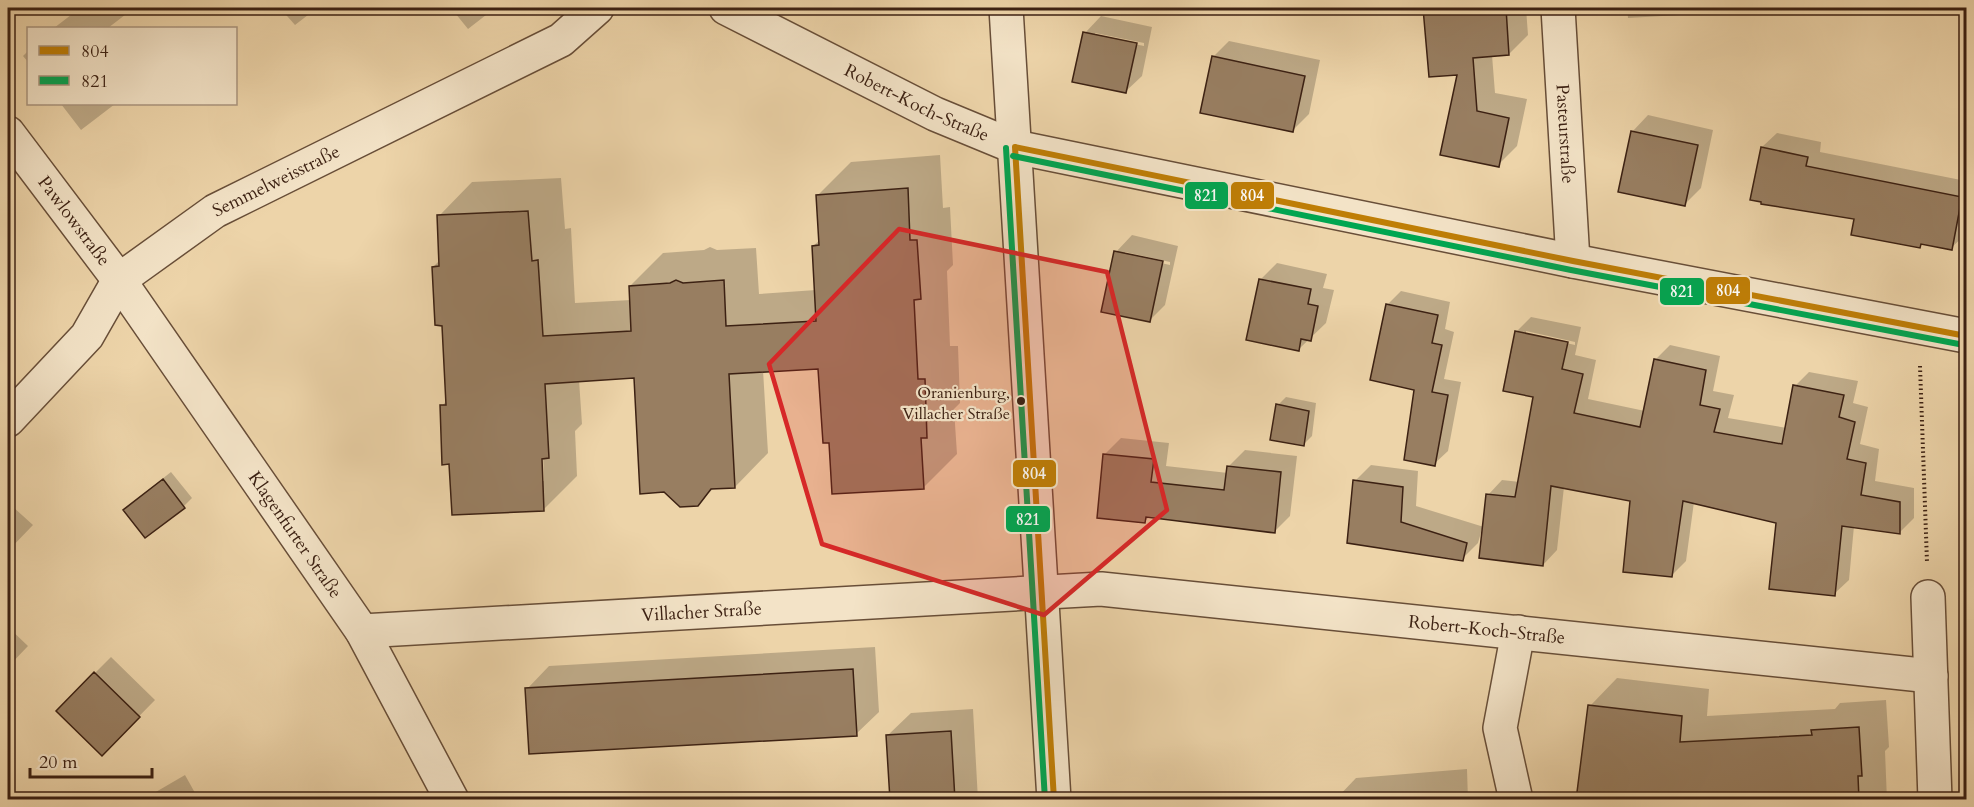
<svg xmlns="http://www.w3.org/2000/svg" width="1974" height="807" font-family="Cardo,serif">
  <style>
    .shadow { fill: #0003; fill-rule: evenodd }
    .building { fill: #987e61; stroke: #3c2113; stroke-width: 1.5 }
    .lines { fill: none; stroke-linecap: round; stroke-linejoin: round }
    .minor-casing { stroke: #684e38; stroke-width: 36 }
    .path { stroke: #3c2113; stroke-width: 4; stroke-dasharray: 1.5 3; stroke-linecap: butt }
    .minor { stroke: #f3e3c7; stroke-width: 33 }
    .bus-1-casing { stroke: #f3e3c7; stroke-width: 10 }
    .bus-2-casing { stroke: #f3e3c7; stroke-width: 10 }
    .bus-1 { stroke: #bf7e06; stroke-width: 6 }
    .bus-2 { stroke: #00a651; stroke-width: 6 }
    .marked { fill: #d62828; fill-opacity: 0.2; stroke: #d62828; stroke-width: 4.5; stroke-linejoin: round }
    .bus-dot { fill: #3c2113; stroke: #f3e3c7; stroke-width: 2 }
    .labels { text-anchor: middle; stroke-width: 4.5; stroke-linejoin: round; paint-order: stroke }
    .bus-label { font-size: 16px; fill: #3c2113; stroke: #f3e3c7; text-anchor: end }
    .street-label { font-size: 18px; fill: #3c2113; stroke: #f3e3c7 }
    .line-badge { stroke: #f3e3c7; stroke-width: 2 }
    .badge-label { font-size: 16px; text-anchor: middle; font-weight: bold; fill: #fff }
  </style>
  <rect width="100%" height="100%" fill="#edd4a9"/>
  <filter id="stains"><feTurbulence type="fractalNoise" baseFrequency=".00333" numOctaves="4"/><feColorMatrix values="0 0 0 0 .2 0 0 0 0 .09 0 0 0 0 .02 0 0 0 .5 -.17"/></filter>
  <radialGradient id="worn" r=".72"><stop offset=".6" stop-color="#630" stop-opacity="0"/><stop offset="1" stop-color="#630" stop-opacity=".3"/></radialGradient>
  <!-- shadow -->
  <path class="shadow" d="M80,8H134L108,28H54Z
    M280,8H317L295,25Z
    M451,8H495L468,29Z
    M1310,8H1337L1309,9Z
    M1425,8H1526L1528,35L1509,54L1492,55L1495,93L1527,99L1517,146L1498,165L1458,73L1430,75Z
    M1627,8H1703L1697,14L1628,18Z
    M1101,16L1152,27L1142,76L1125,92L1085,33ZM1095,33L1144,43V46L1095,36Z
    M1229,41L1320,60L1309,114L1292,131L1213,57Z
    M28,51V62L23,56Z
    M61,104H115L81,130Z
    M1648,115L1713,130L1701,188L1685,204L1632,132Z
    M1777,133L1821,142L1820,152L1966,181V234L1951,248L1923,242L1919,246L1856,218L1752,198L1762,147Z
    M940,155L943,208L950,207L953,265L947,271L950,346H958L960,403L954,409L957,454L923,488L831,442L820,367L763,370L768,453L735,487L714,488L697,504L635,377L579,380L582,424L575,431L577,476L544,509L454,514L450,462L442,406L447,400L443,324L433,267L440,260L439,216L472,182L561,178L565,229L571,228L575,303L631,300L630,286L663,253L704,250L710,247L717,250L756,248L759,294L816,290L813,246L820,240L818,195L851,162ZM540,452H543L544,481H541Z
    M1132,235L1178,246L1165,305L1149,321L1116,252ZM1125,252L1170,262V265L1125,255Z
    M1277,263L1327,274L1323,288L1334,290L1326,323L1299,349L1261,279Z
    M1401,291L1450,302L1445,329L1454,332L1444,379L1461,382L1448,451L1434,464L1415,388L1387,305Z
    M1531,317L1581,327L1575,355L1596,360L1588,399L1645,411L1655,360L1670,345L1720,356L1713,391L1734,395L1728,418L1787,428L1795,386L1809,372L1858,381L1853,403L1868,407L1860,444L1879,449L1875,481L1914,488V518L1900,532L1854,526L1849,580L1834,594L1777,521L1694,502L1686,561L1672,575L1632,500L1564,487L1557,550L1543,565L1482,529L1478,543L1462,559L1348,542L1355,481L1371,465L1418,471L1416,506L1484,527L1488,495L1502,480L1520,482L1534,396L1505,390L1517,331ZM1526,331L1575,342V345L1526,334Z
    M1286,397L1316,403L1312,436L1304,444L1278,405Z
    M1121,438L1169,443L1166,466L1228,473L1229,466L1245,450L1297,456L1290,516L1274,532L1150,516L1145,521L1105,454Z
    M171,472L192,498L184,506L133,502Z
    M12,506L33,525L8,551V510Z
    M8,627L28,646L8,667Z
    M875,647L879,712L856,734L527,689L549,666Z
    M111,657L155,700L102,754L95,673Z
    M1617,678L1709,689L1707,716L1835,709L1840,703L1886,700L1889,747L1885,751L1887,800H1577L1590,706Z
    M973,709L978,800H892L888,735L911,713Z
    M1467,769L1468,800H1335L1356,778Z
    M185,775L199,800H142Z
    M404,793L408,800H392Z"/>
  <!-- building -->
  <path class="building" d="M1423,8H1506L1509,55L1473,58L1477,111L1509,118L1499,167L1440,155L1457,75L1429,77Z
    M1083,32L1137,43L1126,93L1072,82Z
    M1212,56L1305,76L1293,132L1200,113Z
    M1631,131L1698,145L1685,206L1618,192Z
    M1761,147L1808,157L1806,166L1962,197L1952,250L1921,244L1920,248L1851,235L1854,219L1761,204V202L1750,200Z
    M908,188L910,240H917L921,299L914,300L918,379H925L927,438H921L924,489L832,494L829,443H823L818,369L729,374L735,488L711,489L698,506L680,507L664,492L640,494L634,378L545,384L549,458L542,459L544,511L452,515L449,464L442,465L440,405H446L442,326L435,325L432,267L439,266L437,215L528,211L532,261L538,260L543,336L631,331L629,286L670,283L676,280L683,283L724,280L726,326L816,321L812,246L819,245L816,195Z
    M1114,251L1163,261L1150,322L1101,312Z
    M1259,279L1311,289L1308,304L1318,306L1311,341L1301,339L1299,351L1246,340Z
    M1386,304L1438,315L1432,343L1442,345L1432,392L1448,395L1435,466L1404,460L1414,390L1370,380Z
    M1515,331L1568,342L1562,369L1583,374L1574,413L1640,427L1654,359L1706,370L1700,405L1720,409L1714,432L1782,444L1793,385L1844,395L1839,417L1855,422L1847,459L1866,463L1861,495L1900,502V534L1842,526L1835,596L1769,589L1776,523L1683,501L1672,577L1623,572L1630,501L1551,486L1543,566L1479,558L1486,494L1515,497L1533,397L1503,391Z
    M1276,404L1309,411L1304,446L1270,440Z
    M1103,454L1154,459L1151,482L1224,490L1227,466L1281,472L1275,533L1146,517L1145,523L1097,518Z
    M163,479L185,508L145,538L123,510Z
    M1353,480L1403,487L1401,522L1467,543L1463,561L1347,543Z
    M853,669L857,736L529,754L525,688Z
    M94,672L140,717L102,756L56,711Z
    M1588,705L1682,716L1680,742L1812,735L1811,730L1859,727L1862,776H1858L1859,800H1576Z
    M951,731L955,800H890L886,735Z"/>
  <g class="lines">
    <!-- minor casing -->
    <g class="minor-casing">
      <g id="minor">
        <path id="s1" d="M726,8L935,114L1015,147L1573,261L1966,336"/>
        <path d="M1006,8L1054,800"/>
        <path id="s2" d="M1558,8L1573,261"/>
        <path id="s3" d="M8,133L119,280L362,631L452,800"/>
        <path id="s4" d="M8,420L87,336L119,280L215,211L561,40L597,8"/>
        <path d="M1928,597L1935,800"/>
        <path id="s5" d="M362,631L1101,589L1931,676"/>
        <path d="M1516,800L1500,728L1518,632"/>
      </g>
    </g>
    <!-- path -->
    <path class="path" d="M1920,366L1927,562"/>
    <!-- minor -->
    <use href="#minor" class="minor"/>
    <!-- bus-1 casing -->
    <g class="bus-1-casing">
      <path id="bus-1" d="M1015,147L1573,261L1966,336
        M1015,147L1054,800"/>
    </g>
    <!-- bus-2 casing -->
    <g class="bus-2-casing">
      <path id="bus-2" d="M1006,148L1045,800
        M1013,156L1571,270L1964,345"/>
    </g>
    <!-- bus-1 -->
    <use href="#bus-1" class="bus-1"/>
    <!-- bus-2 -->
    <use href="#bus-2" class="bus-2"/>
  </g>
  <!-- marked area -->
  <path class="marked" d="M899,229L1107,272L1167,510L1044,615L822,544L769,364Z"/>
  <!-- markers -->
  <circle class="bus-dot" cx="1021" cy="401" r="5"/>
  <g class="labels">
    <!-- bus labels -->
    <g class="bus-label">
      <text x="1010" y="398">Oranienburg,<tspan x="1010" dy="21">Villacher Straße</tspan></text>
    </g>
    <!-- street labels -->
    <g class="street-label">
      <text dy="6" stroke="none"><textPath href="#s1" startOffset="213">Robert-Koch-Straße</textPath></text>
      <text dy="6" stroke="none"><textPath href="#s2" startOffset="126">Pasteurstraße</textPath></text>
      <text dy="6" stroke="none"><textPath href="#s4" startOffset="366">Semmelweisstraße</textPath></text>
      <text dy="6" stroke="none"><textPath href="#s3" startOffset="110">Pawlowstraße</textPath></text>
      <text dy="6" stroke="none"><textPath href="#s3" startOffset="494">Klagenfurter Straße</textPath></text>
      <text dy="6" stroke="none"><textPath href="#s5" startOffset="340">Villacher Straße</textPath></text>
      <text dy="6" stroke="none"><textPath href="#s5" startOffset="1128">Robert-Koch-Straße</textPath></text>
    </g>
  </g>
  <g class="line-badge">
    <rect x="1184" y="181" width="45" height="29" rx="6" fill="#00a651"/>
    <rect x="1230" y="181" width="45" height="29" rx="6" fill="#bf7e06"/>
    <rect x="1705" y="276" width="46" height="29" rx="6" fill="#bf7e06"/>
    <rect x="1659" y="277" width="46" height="29" rx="6" fill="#00a651"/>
    <rect x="1012" y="459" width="45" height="29" rx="6" fill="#bf7e06"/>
    <rect x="1005" y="505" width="46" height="28" rx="6" fill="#00a651"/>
  </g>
  <g class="badge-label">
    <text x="1206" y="201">821</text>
    <text x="1252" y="201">804</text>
    <text x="1728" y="296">804</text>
    <text x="1682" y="297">821</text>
    <text x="1034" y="479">804</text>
    <text x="1028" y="525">821</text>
  </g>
  <!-- margin -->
  <rect width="1974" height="807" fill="none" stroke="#edd4a9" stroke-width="30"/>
  <rect x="9" y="9" width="1956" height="789" fill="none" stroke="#3c2113" stroke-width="3"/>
  <rect x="15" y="15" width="1944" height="777" fill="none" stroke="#3c2113" stroke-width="1.5"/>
  <!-- legend -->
  <rect x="27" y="27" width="210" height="78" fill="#f3e3c7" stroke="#aa957f" stroke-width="1.5"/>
  <rect x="39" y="46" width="30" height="9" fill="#bf7e06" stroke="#aa957f" stroke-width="1.5"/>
  <text x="81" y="57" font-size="18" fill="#3c2113">804</text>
  <rect x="39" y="76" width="30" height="9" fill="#00a651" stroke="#aa957f" stroke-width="1.5"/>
  <text x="81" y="87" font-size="18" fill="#3c2113">821</text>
  <!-- scale -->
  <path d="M30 768v9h122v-9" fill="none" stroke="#3c2113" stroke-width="3"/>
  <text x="39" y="768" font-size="18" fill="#3c2113" stroke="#f3e3c7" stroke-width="4.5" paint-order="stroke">20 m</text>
  <rect width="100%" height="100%" filter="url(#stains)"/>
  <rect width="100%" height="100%" fill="url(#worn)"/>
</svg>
